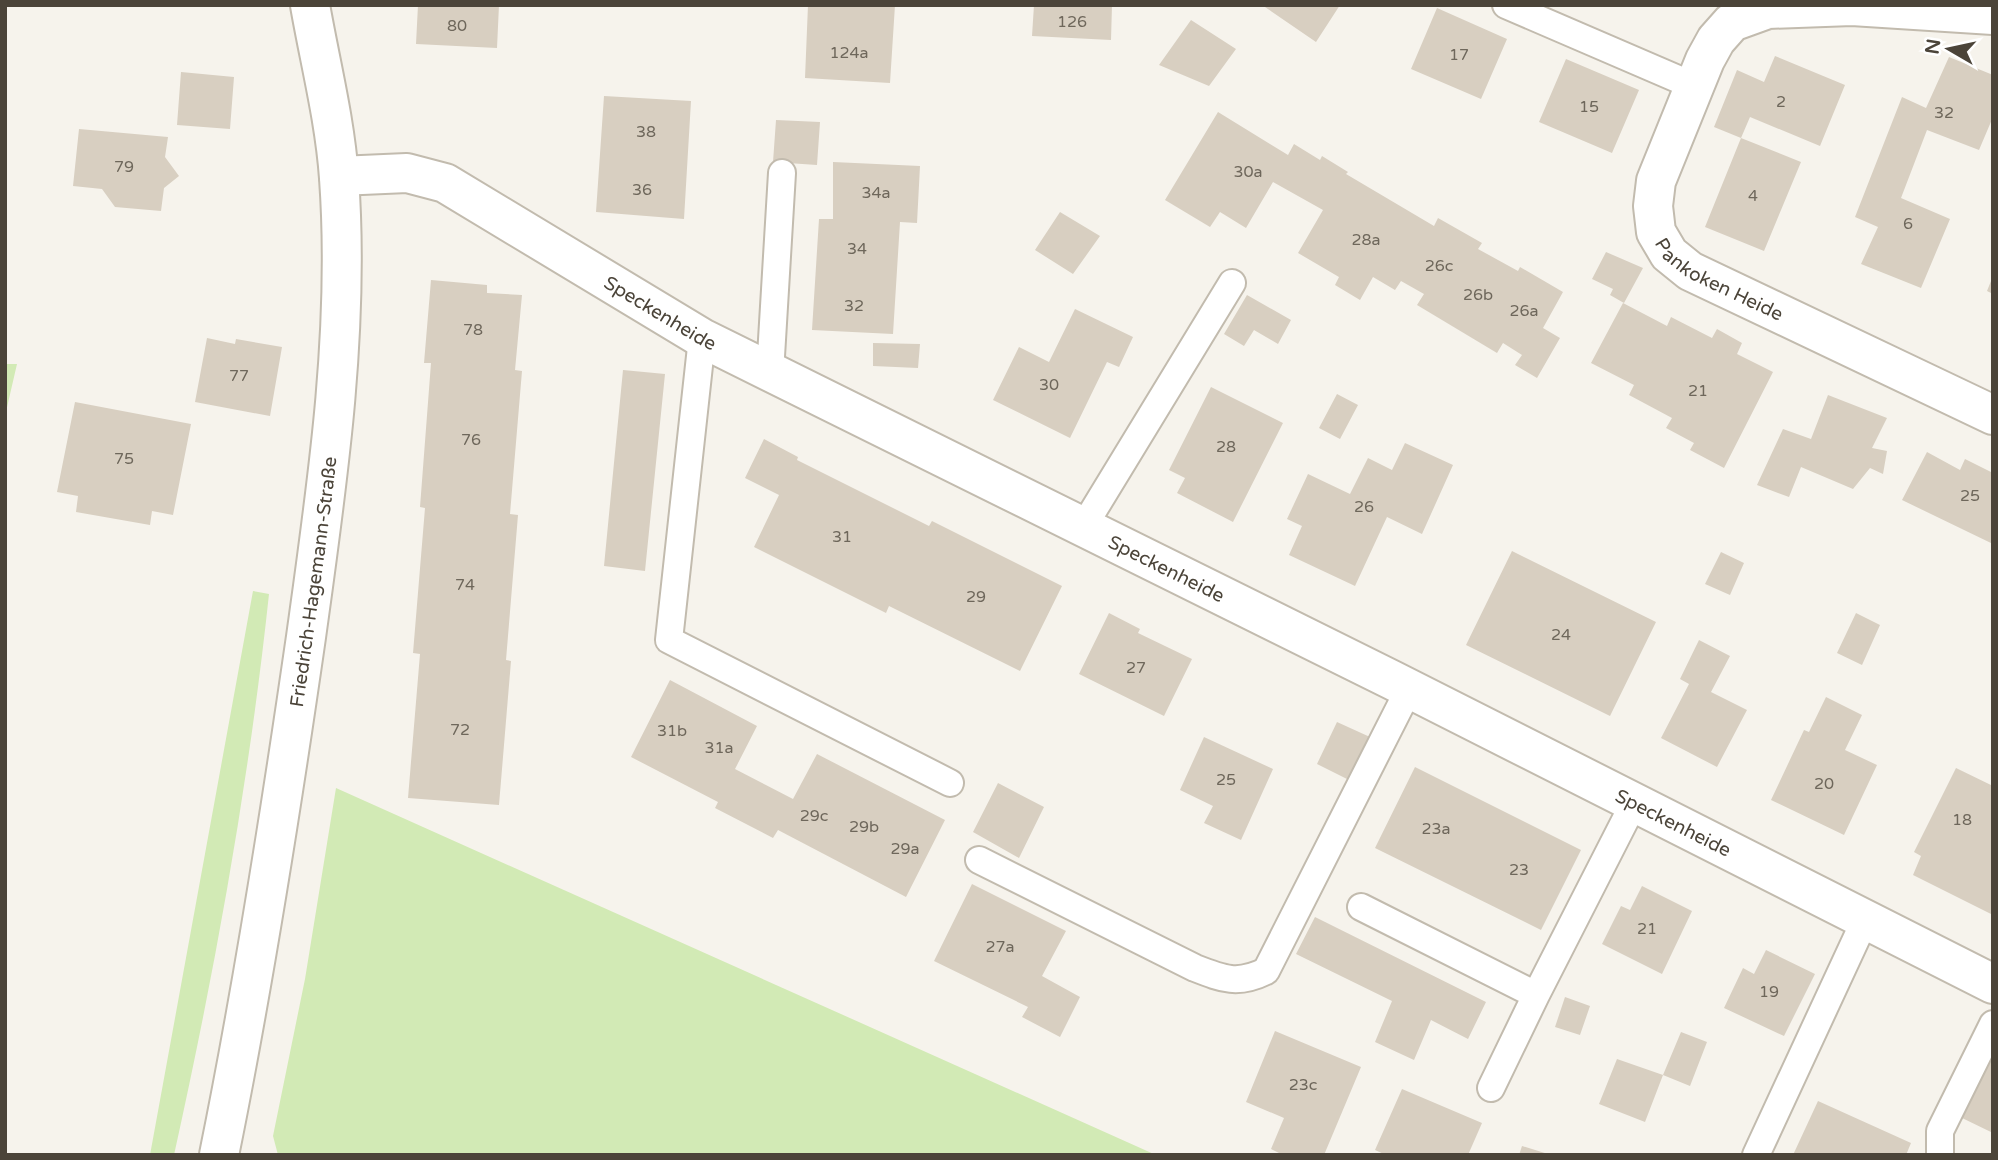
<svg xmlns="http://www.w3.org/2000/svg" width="1998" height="1160" font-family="'Varela Round',sans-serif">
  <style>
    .green { fill: #d2eab5 }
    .building { fill: #d8cfc1 }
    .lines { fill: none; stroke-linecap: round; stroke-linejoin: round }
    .lane-casing { stroke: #c2bbae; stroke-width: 30 }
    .street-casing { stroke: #c2bbae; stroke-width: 42 }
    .lane { stroke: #fff; stroke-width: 26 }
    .street { stroke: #fff; stroke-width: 38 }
    .labels { text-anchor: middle; stroke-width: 5; stroke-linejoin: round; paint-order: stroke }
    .number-label { font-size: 16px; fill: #6e675b }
    .street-label { font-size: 19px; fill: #4b4439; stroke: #fff }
  </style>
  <rect width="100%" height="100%" fill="#f6f3ec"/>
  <!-- green -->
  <path class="green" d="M5,364H17L5,416Z
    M253,591L269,594C249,782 215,970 174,1155H150Z
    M336,788L1156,1155H278L273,1136L305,979Z"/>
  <!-- building -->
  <path class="building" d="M418,5H499L497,48L416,44Z
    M808,5H895L890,83L805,78Z
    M1034,5H1112L1111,40L1032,36Z
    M1262,5H1340L1316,42Z
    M1437,8L1507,39L1481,99L1411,69Z
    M1191,20L1236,49L1209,86L1159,65Z
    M1775,56L1845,85L1820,146L1750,117L1741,138L1801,162L1764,251L1705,227L1741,138L1714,127L1737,70L1764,82Z
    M1949,57L1993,75V117L1979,150L1927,130L1901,198L1950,219L1921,288L1861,264L1878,227L1855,217L1902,97L1926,108Z
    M1566,59L1639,90L1612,153L1539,122Z
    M181,72L234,77L230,129L177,125Z
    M604,96L691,101L684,219L596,212Z
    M1218,112L1288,155L1294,144L1320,160L1322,156L1348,172L1346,174L1434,226L1438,218L1482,243L1478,249L1518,271L1520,267L1563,292L1543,328L1560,338L1537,378L1515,365L1522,355L1503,343L1497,353L1417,305L1424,294L1401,281L1395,290L1373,277L1360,300L1335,285L1339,277L1298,253L1323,210L1273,182L1246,228L1220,212L1210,227L1165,200Z
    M776,120L820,122L817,165L773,162Z
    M79,129L168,137L165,157L179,176L164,188L161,211L115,207L102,189L73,186Z
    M833,162L920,166L917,223L900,222L893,334L812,330L819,219H833Z
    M1060,212L1100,236L1073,274L1035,250Z
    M1606,252L1643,268L1624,303L1610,295L1613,289L1592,279Z
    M1993,276V294L1987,291Z
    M431,280L487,285V293L522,295L515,370L522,371L510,514L518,515L506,660L511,661L499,805L408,798L420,654L413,653L425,508L420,507L431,363H424Z
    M1247,295L1291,320L1278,344L1254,330L1244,346L1224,334Z
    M1623,303L1667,326L1671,317L1712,338L1717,329L1742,343L1737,354L1773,372L1724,468L1690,450L1694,443L1666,428L1672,418L1629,395L1634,385L1591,363Z
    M1075,309L1133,337L1119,367L1107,362L1070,438L993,400L1019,347L1049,362Z
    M207,338L235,344L236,339L282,347L270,416L195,402Z
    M873,343L920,344L918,368L873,366Z
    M623,370L665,374L645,571L604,566Z
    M1211,387L1283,423L1233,522L1177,493L1185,478L1169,470Z
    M1337,394L1358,405L1340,439L1319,428Z
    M1828,395L1887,418L1872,448L1887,451L1883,474L1870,468L1853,489L1801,467L1789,497L1757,485L1783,429L1811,439Z
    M75,402L191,424L173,515L152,511L150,525L76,512L78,496L57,492Z
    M764,439L798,457L797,460L929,526L932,521L1062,586L1020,671L889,606L886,613L754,547L779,495L745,478Z
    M1405,443L1453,465L1422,534L1387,517L1355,586L1289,555L1302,526L1287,519L1308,474L1350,494L1368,458L1392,470Z
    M1927,452L1960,470L1965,459L1993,473V544L1902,500Z
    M1512,551L1656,622L1610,716L1466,645Z
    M1721,552L1744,563L1730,595L1705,584Z
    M1109,613L1140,629L1138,633L1192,659L1164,716L1079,674Z
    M1856,613L1880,625L1862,665L1837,653Z
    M1699,640L1730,656L1711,692L1747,710L1717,767L1661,738L1689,684L1680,679Z
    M670,680L757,726L735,769L793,799L817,754L945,820L906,897L778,830L773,838L715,808L718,802L631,757Z
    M1826,697L1862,715L1845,750L1877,765L1844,835L1771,800L1804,730L1809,732Z
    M1337,722L1370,737L1349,780L1317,764Z
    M1204,737L1273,769L1241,840L1204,823L1213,806L1180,790Z
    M1415,767L1581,850L1541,930L1375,848Z
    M1956,768L1993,786V915L1913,875L1921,856L1914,852Z
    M998,783L1044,807L1019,858L973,832Z
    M972,884L1066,931L1042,976L1080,997L1060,1037L1022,1017L1028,1007L934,961Z
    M1642,886L1692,911L1662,974L1602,944L1621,906L1630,910Z
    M1315,917L1486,1002L1468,1039L1431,1020L1414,1060L1375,1042L1392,1001L1296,954Z
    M1766,950L1815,974L1784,1036L1724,1008L1743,968L1754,974Z
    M1565,997L1590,1006L1580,1035L1555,1027Z
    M1275,1031L1361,1067L1324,1155H1283L1271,1149L1284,1118L1246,1102Z
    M1681,1032L1707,1042L1690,1086L1663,1075L1645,1122L1599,1104L1617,1059L1663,1075Z
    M1991,1056L1993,1057V1133L1960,1117Z
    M1402,1089L1482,1123L1468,1155H1386L1375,1150Z
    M1818,1101L1911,1143L1906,1155H1793Z
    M1522,1146L1548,1154V1155H1519Z"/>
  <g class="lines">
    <!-- lane casing -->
    <g class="lane-casing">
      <path id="lane" d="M1506,5L1694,86
        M702,338L669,640L950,783
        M770,373L782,173
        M1082,529L1232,283
        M979,860L1195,968C1223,979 1238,985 1266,971L1409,689
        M1361,907L1536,995L1634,803
        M1491,1088L1536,995
        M1756,1155L1865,920
        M1940,1155V1131L1993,1024"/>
    </g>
    <!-- street casing -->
    <g class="street-casing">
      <g id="street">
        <path id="s1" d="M1993,15L1852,6L1768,9L1732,22L1716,40L1705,60L1656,181L1653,206L1656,232L1669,254L1690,271L1993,415"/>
        <path id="s2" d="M339,176L407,173L445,183L702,338L1392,680L1993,984"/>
        <path id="s3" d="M219,1155C254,983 281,810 306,637C327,486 350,331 339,178C335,120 320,62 310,5"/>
      </g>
    </g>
    <!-- lane -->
    <use href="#lane" class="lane"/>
    <!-- street -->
    <use href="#street" class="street"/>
  </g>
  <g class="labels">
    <!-- number labels -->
    <g class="number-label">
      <text x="1072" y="27">126</text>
      <text x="457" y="31">80</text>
      <text x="849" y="58">124a</text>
      <text x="1459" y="60">17</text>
      <text x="1781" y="107">2</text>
      <text x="1589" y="112">15</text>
      <text x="1944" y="118">32</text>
      <text x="646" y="137">38</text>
      <text x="124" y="172">79</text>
      <text x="1248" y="177">30a</text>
      <text x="642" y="195">36</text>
      <text x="876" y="198">34a</text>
      <text x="1753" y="201">4</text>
      <text x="1908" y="229">6</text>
      <text x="1366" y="245">28a</text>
      <text x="857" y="254">34</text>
      <text x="1439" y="271">26c</text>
      <text x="1478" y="300">26b</text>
      <text x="854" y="311">32</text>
      <text x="1524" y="316">26a</text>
      <text x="473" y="335">78</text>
      <text x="239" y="381">77</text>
      <text x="1049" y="390">30</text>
      <text x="1698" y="396">21</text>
      <text x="471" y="445">76</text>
      <text x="1226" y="452">28</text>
      <text x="124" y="464">75</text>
      <text x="1970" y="501">25</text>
      <text x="1364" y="512">26</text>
      <text x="842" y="542">31</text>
      <text x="465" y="590">74</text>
      <text x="976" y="602">29</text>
      <text x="1561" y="640">24</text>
      <text x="1136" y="673">27</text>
      <text x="460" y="735">72</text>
      <text x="672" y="736">31b</text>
      <text x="719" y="753">31a</text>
      <text x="1226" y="785">25</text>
      <text x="1824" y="789">20</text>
      <text x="814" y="821">29c</text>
      <text x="1962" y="825">18</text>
      <text x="864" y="832">29b</text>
      <text x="1436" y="834">23a</text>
      <text x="905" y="854">29a</text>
      <text x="1519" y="875">23</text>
      <text x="1647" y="934">21</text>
      <text x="1000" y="952">27a</text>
      <text x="1769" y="997">19</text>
      <text x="1303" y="1090">23c</text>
    </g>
    <!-- street labels -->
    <g class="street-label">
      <text dy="7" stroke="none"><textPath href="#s1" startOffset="574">Pankoken Heide</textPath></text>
      <text dy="7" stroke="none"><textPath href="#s2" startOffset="359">Speckenheide</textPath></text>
      <text dy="7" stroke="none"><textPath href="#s2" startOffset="926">Speckenheide</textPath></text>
      <text dy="7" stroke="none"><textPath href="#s3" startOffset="581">Friedrich-Hagemann-Straße</textPath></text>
      <text dy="7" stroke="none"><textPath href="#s2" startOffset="1493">Speckenheide</textPath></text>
    </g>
  </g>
  <!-- border -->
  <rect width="1998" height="1160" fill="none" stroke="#4b4439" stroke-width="14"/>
  <!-- north arrow -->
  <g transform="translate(1949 49) rotate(279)" stroke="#ffffff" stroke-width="5" paint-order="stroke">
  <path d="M0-5L12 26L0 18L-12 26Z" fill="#4b4439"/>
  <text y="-10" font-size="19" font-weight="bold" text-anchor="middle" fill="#4b4439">N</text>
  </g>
</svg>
